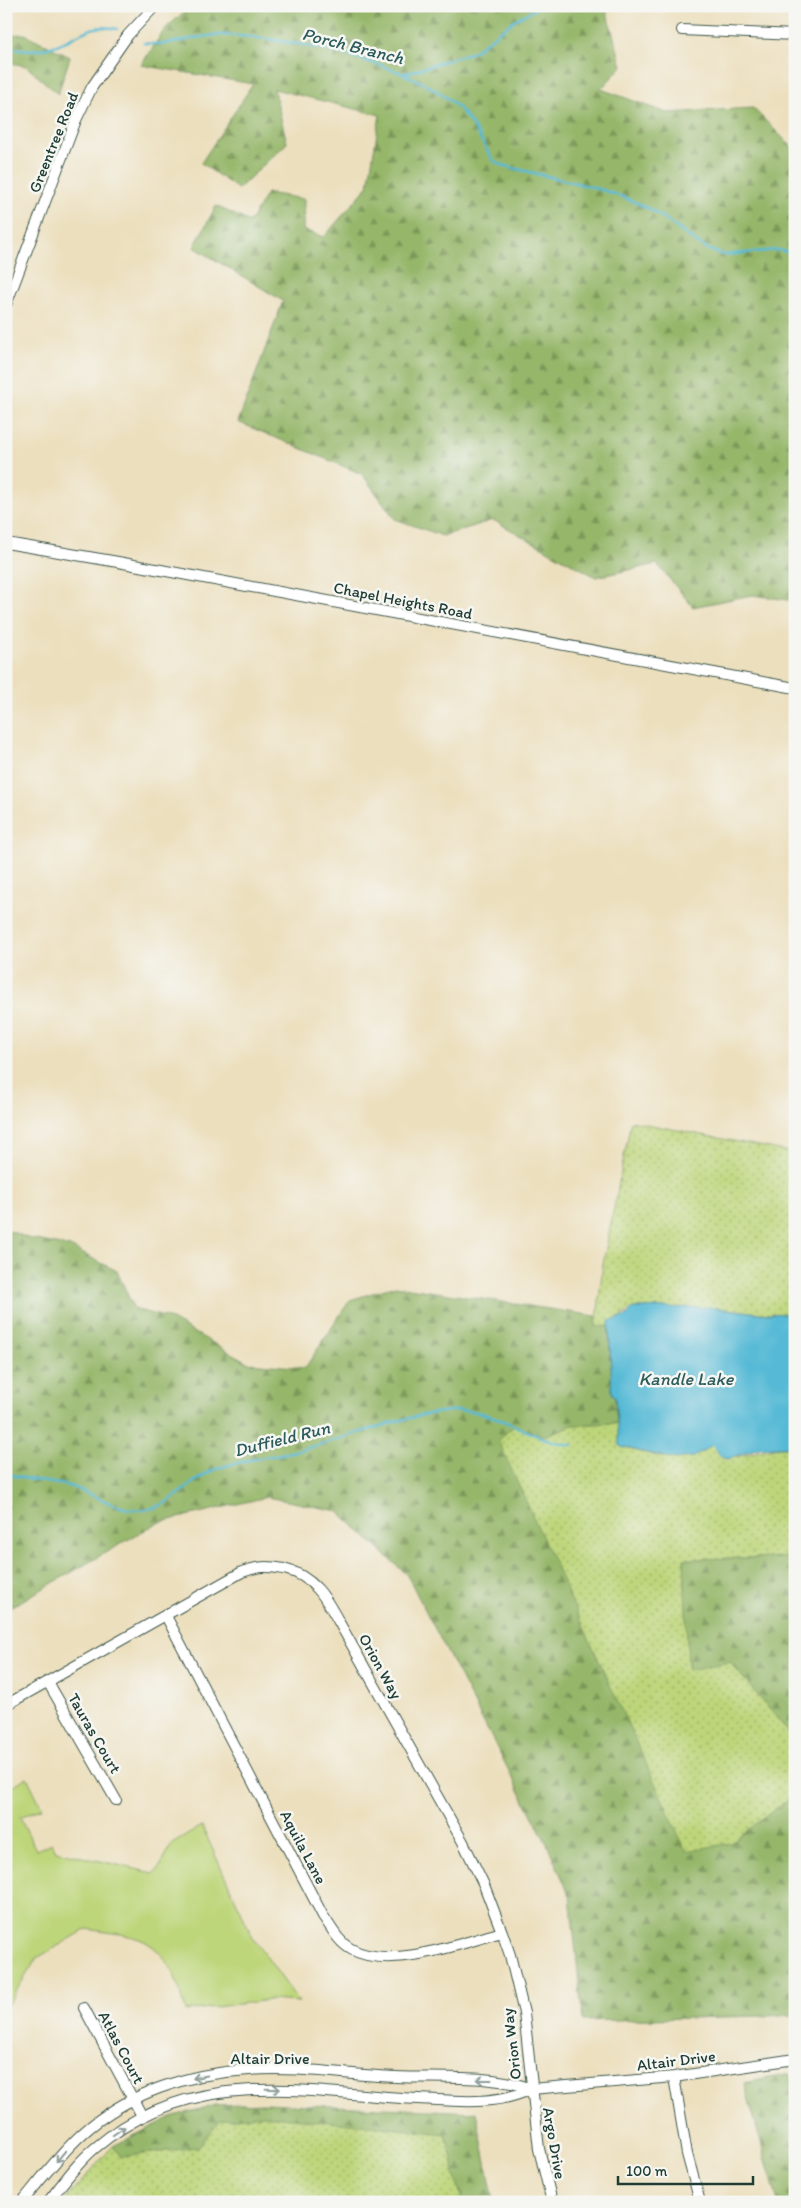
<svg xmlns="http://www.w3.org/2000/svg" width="801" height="2208" font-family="Itim,sans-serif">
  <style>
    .grass { fill: #bed67a; stroke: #6e8a57 }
    .forest { fill: url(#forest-firs); stroke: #5a7a4f }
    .park { fill: url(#park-dots); stroke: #6e8a57 }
    .water { fill: #57bad6; stroke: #3b7c85 }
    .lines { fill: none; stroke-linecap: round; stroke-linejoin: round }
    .stream { stroke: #57bad6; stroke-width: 2.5 }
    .minor-casing { stroke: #3e5549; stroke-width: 12 }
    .minor { stroke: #fff; stroke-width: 10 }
    .oneway { stroke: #8f9e9a }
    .labels { text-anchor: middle; stroke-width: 5; stroke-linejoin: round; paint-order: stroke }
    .street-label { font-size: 16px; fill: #1f3d34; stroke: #f6f6f2 }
    .water-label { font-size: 18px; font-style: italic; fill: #2d5c5c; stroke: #f6f6f2 }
  </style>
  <defs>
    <pattern id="forest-firs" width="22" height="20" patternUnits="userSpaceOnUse" patternTransform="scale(1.25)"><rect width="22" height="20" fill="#96b76a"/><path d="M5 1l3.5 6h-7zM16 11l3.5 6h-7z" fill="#7a9658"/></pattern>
    <pattern id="park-dots" width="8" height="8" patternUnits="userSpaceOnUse" patternTransform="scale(1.25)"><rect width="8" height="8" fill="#bed67a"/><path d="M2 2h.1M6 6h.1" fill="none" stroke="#9aaf65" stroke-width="1.8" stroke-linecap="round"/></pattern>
  </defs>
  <rect width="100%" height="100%" fill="#f6f6f2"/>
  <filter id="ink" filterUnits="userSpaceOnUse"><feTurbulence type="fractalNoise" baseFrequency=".02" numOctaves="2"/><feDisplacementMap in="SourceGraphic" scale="10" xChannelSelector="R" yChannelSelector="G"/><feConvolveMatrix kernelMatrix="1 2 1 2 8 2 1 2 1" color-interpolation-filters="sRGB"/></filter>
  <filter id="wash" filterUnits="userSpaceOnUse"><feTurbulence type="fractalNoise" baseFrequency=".0096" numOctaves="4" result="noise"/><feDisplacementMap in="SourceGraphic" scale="20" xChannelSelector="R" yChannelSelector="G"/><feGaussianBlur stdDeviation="1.12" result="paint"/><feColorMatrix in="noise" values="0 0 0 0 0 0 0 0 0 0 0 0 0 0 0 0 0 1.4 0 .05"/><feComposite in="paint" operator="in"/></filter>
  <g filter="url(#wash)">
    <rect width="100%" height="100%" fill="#ecdfbd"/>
    <!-- grass -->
    <path class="grass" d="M27,1777L42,1808L20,1817L36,1850L52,1843L56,1851L153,1873L158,1870L172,1844L202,1826L253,1938L299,2002L269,2000L186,2011C179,1985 170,1954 144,1941C130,1934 103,1932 87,1929L37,1958L6,2007V1790Z"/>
    <!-- forest -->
    <path class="forest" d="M191,6H605L622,66L601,89L667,113L753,108L795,150V601L752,595L693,607L657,564L596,577L493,520L443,536L395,519L362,474L238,422L283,301L194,247L216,206L250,222L267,193L304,199L303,230L324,237L368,186L380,115L274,89L287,143L238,189L201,163L253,84L141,65L165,29Z
      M25,34L70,57L58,94L26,66L6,62V35Z
      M6,1229L27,1238L70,1247L117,1271L134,1309L168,1318L249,1363L305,1368L350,1300L395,1286L596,1316V1326H608L617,1423L573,1425L544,1437L514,1426L731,1843L795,1794V2015L583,2021L570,1896L547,1844L407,1575L338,1511L267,1497L157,1523L6,1610Z
      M795,1557V1740L730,1662L688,1671L684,1559Z
      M790,2074L795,2099V2202H778L744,2083Z
      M263,2103L476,2112L494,2202H462L445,2134L220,2120L198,2147L121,2157L113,2146L174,2116L215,2105Z"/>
    <!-- park -->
    <path class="park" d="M631,1121L795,1153V1314H767L721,1308H633L608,1326L596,1327L603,1264Z
      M617,1423L621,1447L670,1459L712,1445L727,1459L778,1447H795V1557L684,1559L688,1670L730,1662L795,1740V1794L731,1843L686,1851L498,1440L514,1426L544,1436L573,1425Z
      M262,2115L446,2134L462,2202H63L113,2146L121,2157L198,2147L220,2120Z"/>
    <!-- water -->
    <path class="water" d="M709,1307L767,1314L795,1313V1446L759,1448L727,1459L721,1456L712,1445L693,1457L675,1459L621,1447L619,1444L615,1396L612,1394L609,1321L627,1316L633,1308Z"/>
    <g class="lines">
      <!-- stream -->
      <path class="stream" d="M144,43C172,48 196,34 223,35C285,37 408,62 454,104C472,120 481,141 493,160L499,164C549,179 602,184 649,209C676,223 693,247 724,255L777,250L784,251L795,257
        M6,47C22,50 39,52 54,46C79,38 88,22 117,29
        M404,74L473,52L516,19L541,6
        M6,1473C26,1481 48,1481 69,1486C97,1494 118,1514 148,1509C173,1506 192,1477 219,1468C248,1458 281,1456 311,1447C357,1435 401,1416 450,1411C497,1406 526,1440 572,1445"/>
    </g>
  </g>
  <g filter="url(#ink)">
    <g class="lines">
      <!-- minor casing -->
      <g class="minor-casing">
        <path id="minor" d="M682,30L795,35
          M6,305L76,120L92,87L128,35L155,6
          M6,543L118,562L795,688
          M166,1616L323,1916C331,1927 338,1942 351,1949C390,1971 462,1943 502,1932
          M48,1682L116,1800
          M6,1705L242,1572C257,1566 268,1566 284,1569C314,1576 326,1598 340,1624L463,1842L484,1885L502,1932L510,1955L524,2013L539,2149L552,2202
          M84,2008L142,2116
          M674,2077L687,2154L700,2202
          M22,2202C41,2179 60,2154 82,2134C127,2093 189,2073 249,2070C297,2066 348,2075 396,2077C435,2079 497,2074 531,2089
          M48,2202C63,2183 77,2163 95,2148C193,2065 303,2093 419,2099C457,2101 496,2106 531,2089L674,2077L795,2059"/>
      </g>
      <!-- minor -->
      <use href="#minor" class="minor"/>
    </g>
    <!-- one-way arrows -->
    <defs><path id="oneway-shaft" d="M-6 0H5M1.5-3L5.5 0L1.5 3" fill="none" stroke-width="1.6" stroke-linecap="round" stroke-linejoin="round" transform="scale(1.25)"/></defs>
    <g class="oneway">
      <use href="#oneway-shaft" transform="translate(200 2077) rotate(168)"/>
      <use href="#oneway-shaft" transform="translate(484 2080) rotate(-180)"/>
      <use href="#oneway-shaft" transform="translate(273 2089) rotate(2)"/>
      <use href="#oneway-shaft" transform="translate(119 2131) rotate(-34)"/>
      <use href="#oneway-shaft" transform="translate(61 2156) rotate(130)"/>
    </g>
  </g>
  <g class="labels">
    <!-- street labels -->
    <g class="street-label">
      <text transform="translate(53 142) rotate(-68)" y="6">Greentree Road</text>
      <text transform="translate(403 600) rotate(11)" y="6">Chapel Heights Road</text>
      <text transform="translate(381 1666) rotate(61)" y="6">Orion Way</text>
      <text transform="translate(95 1733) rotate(60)" y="6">Tauras Court</text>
      <text transform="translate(304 1847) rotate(62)" y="6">Aquila Lane</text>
      <text transform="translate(511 2044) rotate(-97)" y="6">Orion Way</text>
      <text transform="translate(122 2047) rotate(62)" y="6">Atlas Court</text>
      <text x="270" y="2064">Altair Drive</text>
      <text transform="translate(676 2060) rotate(-7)" y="6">Altair Drive</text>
      <text transform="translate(555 2143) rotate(80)" y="6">Argo Drive</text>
    </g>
    <!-- water labels -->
    <g class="water-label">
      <text transform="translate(353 46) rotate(14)" y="6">Porch Branch</text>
      <text x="686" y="1385">Kandle Lake</text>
      <text transform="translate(282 1439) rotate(-14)" y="6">Duffield Run</text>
    </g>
  </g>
  <!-- margin -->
  <rect width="801" height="2208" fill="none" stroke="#f6f6f2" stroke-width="25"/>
  <!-- scale -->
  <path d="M618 2176v8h135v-8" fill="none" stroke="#1f3d34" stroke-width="2.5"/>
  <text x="626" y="2176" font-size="15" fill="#1f3d34" stroke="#f6f6f2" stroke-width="4" paint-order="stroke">100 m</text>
</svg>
